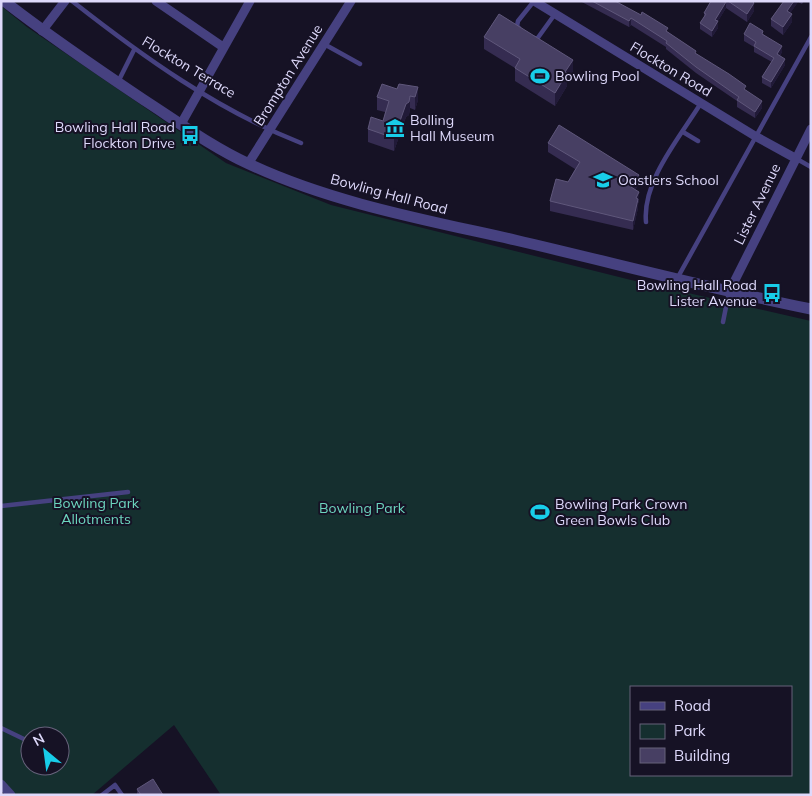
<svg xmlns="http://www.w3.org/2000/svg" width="812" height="796" font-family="Mulish,sans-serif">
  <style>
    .green { fill: #152f2f; fill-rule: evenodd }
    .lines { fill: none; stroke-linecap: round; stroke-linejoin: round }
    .service { stroke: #464180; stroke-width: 4.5 }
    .minor { stroke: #464180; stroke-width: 9 }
    .tertiary { stroke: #464180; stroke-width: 11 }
    .wall { fill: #352c51 }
    .shaded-wall { fill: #211a38 }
    .building { fill: #473f63; stroke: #5f577b }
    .labels { text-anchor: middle; stroke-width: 4; stroke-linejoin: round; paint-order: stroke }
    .street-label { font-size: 14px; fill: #ded9fb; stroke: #161225 }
    .poi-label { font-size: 14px; fill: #ded9fb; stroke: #161225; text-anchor: start }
    .park-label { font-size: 14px; fill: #6cd5be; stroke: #161225 }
  </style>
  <rect width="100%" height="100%" fill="#161225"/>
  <!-- green -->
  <path class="green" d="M1,6L27,27L226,163L331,205L631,280L811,321V795H221L174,725L92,795H11L1,784ZM631,687H791V775H631ZM30,736H60V766H30Z"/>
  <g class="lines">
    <!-- service -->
    <path class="service" d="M72,1C142,56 217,110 301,143
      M519,28L517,26L518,21L534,1
      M534,38L537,39L555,14
      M324,44L360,64
      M118,82L134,50
      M683,132L698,141
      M797,159L811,167
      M646,222C642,181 680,137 701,103
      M678,277L811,37
      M723,322L729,292
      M1,506L128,492
      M1,728L28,741
      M102,795L115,785L122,795"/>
    <!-- minor -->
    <path class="minor" d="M156,1L223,47
      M534,1L755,136L795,158
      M42,31L65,1
      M181,124L250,1
      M248,164L351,1
      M729,292L811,129
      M1,784L11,795"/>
    <!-- tertiary -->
    <path class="tertiary" d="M4,1C49,36 96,68 144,100C178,122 212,147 249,164C332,203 426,220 515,240C614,263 712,289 811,309"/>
  </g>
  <!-- wall -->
  <path class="wall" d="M580,1H615L668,32L696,54L746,91L762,108L755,118L737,107V101L696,73L666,49V47L631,25L629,27Z
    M711,1H752L754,11L747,22L726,8L718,21V28L712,37L700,29V23L704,18V13Z
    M784,1H804L802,4L798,2L790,13L792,22L783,35L771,26V19Z
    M744,34H763L782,52L780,56L785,65L771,88L762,83V77L772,62L754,52V47L744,41Z
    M484,37L573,73L567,82V86L555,106L515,81V68L484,49Z
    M399,84L418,100L415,110L410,108L409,115L406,117L394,151L368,142V129L383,121L385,112L377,110V97L397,89Z
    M548,143L639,184L635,190L639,202L638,203V208L633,230L550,211V201L568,182L575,169L548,152Z
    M137,789L163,795H137Z"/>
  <!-- shaded-wall -->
  <path class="shaded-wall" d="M794,1H798V2L787,18V11Z
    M726,2V8L715,26V20Z
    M754,3V11L747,22V14Z
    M792,14V22L783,35V27Z
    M631,18V25L629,27V21Z
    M718,21V28L712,37V31Z
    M782,46V52L777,60V54Z
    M785,59V65L771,88V82Z
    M573,60V73L567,82V86L555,106V93L565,72Z
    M418,87V100L415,110V97Z
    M410,96V108L409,115L406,117L394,151V138L406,104Z
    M762,101V108L755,118V112Z
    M639,175V184L631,197V187Z
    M639,192L638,208L633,230V221L636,198Z"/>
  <!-- building -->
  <path class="building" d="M592,1H615L641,15L642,12L668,28L666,31L696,51L695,53L729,74L746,86L744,89L762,101L755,112L737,100L739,97L696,67L666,43L667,41L631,18L629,21Z
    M711,1L726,2L715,20L718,21L712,31L700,23L706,14L704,13Z
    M728,1H752L754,3L747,14Z
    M784,1H794L787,11L792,14L783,27L771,19Z
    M499,14L573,60L565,72L567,73L555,93L515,68L520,59L484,37Z
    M750,23L763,31L762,34L782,46L777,54L785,59L771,82L762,77L774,58L754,46L756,42L744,34Z
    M382,84L397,89L399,84L418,87L415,97L410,96L409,102L406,104L394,138L368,129L371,117L383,121L389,101L377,97Z
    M559,125L639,175L631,187L639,192L636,198L638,199L633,221L550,201L556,179L568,182L580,162L548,143Z
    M153,779L163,795H141L137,789Z"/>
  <!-- icons -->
  <defs>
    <g id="stadium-bare" transform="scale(1.5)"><path d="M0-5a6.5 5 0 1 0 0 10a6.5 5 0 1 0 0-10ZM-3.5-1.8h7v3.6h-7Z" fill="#18cde9" stroke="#161225" stroke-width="2.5" paint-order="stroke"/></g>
    <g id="museum-bare" transform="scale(1.5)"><path d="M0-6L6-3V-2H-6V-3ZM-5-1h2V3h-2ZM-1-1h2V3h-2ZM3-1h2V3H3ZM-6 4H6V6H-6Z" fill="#18cde9" stroke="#161225" stroke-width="2.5" paint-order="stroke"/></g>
    <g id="bus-bare" transform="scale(1.5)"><path d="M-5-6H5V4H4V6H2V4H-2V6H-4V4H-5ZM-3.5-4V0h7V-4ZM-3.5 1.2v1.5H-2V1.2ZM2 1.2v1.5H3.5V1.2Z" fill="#18cde9" stroke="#161225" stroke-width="2.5" paint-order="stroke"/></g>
    <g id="school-bare" transform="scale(1.5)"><path d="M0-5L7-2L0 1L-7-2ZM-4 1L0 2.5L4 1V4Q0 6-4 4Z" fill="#18cde9" stroke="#161225" stroke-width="2.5" paint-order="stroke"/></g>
  </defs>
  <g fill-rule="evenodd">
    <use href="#stadium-bare" x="540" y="76"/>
    <use href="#museum-bare" x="395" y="128"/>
    <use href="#bus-bare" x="190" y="135"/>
    <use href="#school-bare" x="603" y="180"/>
    <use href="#bus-bare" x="772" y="293"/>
    <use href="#stadium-bare" x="540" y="512"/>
  </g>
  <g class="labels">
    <!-- street labels -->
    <g class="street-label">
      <text transform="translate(189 67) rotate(31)" y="5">Flockton Terrace</text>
      <text transform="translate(671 69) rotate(31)" y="5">Flockton Road</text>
      <text transform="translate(288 75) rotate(-58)" y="5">Brompton Avenue</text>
      <text transform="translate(389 194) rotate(15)" y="5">Bowling Hall Road</text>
      <text transform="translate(757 204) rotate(-64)" y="5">Lister Avenue</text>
    </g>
    <!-- poi labels -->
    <g class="poi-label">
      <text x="555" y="81">Bowling Pool</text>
      <text x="410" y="125">Bolling<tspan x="410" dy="16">Hall Museum</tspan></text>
      <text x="175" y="132" text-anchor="end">Bowling Hall Road<tspan x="175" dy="16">Flockton Drive</tspan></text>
      <text x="618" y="185">Oastlers School</text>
      <text x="757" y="290" text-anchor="end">Bowling Hall Road<tspan x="757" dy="16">Lister Avenue</tspan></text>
      <text x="555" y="509">Bowling Park Crown<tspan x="555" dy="16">Green Bowls Club</tspan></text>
    </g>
    <!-- park labels -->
    <g class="park-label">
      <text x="96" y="508">Bowling Park<tspan x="96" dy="16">Allotments</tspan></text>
      <text x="362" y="513">Bowling Park</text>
    </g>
  </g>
  <!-- border -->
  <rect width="812" height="796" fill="none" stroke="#ded9fb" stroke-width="5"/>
  <!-- legend -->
  <rect x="630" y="686" width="162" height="90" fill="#161225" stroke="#66627b"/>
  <rect x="640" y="702" width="25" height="8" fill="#464180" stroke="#66627b"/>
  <text x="674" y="711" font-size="15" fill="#ded9fb">Road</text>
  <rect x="640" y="724" width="25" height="15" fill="#152f2f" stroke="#66627b"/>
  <text x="674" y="736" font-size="15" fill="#ded9fb">Park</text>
  <rect x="640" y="748" width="25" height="15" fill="#473f63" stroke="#66627b"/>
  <text x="674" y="761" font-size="15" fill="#ded9fb">Building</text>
  <!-- north arrow -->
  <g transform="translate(45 751) rotate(331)"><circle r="24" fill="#161225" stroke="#66627b"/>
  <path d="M0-4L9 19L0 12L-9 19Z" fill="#18cde9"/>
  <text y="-8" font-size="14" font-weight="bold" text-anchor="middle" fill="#ded9fb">N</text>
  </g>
</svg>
